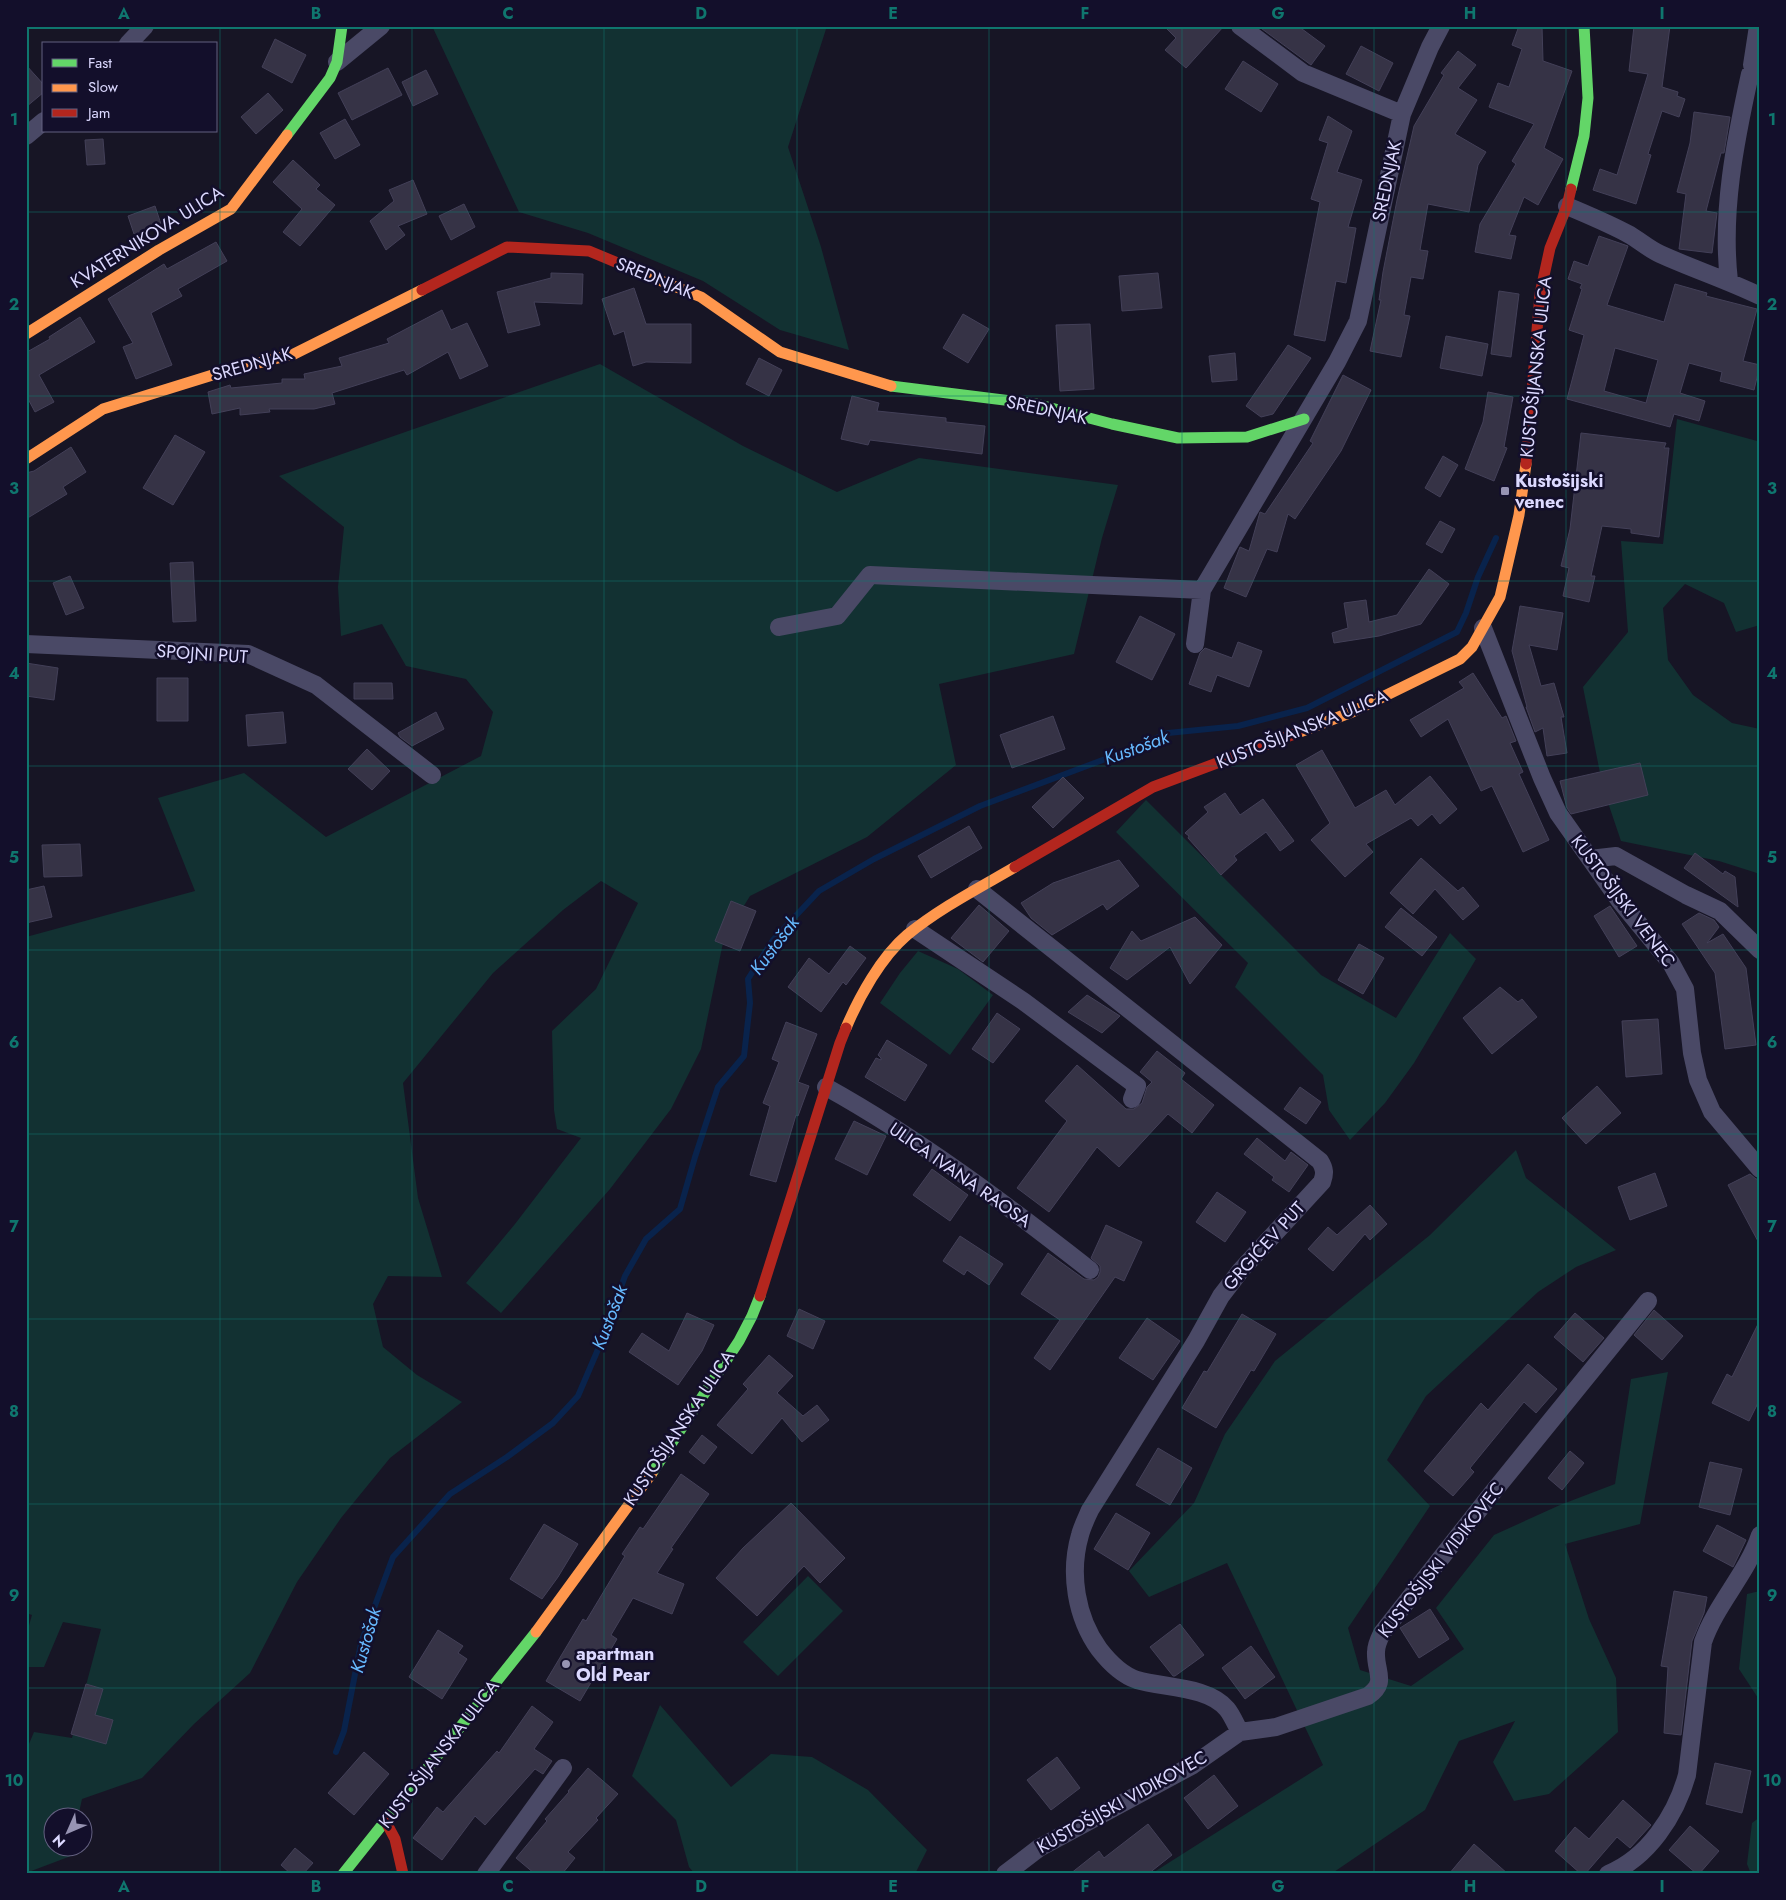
<svg xmlns="http://www.w3.org/2000/svg" width="1786" height="1900" font-family="Jost,sans-serif">
  <style>
    .green { fill: #123132 }
    .lines { fill: none; stroke-linecap: round; stroke-linejoin: round }
    .stream { stroke: #09234c; stroke-width: 6 }
    .building { fill: #363346; stroke: #434058; fill-rule: evenodd }
    .street { stroke: #4a4966; stroke-width: 18 }
    .fast { stroke: #63d668; stroke-width: 11 }
    .slow { stroke: #ff974d; stroke-width: 11 }
    .jam { stroke: #b3261e; stroke-width: 11 }
    .grid { fill: none; stroke: #0f766e; stroke-width: 1; stroke-opacity: 0.55 }
    .poi-dot { fill: #9794b3; stroke: #130f2b; stroke-width: 2 }
    .labels { text-anchor: middle; stroke-width: 5; stroke-linejoin: round; paint-order: stroke }
    .street-label { font-size: 18px; fill: #dcd9ff; stroke: #130f2b }
    .poi-label { font-size: 18px; font-weight: bold; fill: #dcd9ff; stroke: #130f2b; text-anchor: start }
    .water-label { font-size: 19px; font-style: italic; fill: #67baff; stroke: #130f2b }
    .neatline { fill: none; stroke: #0f766e; stroke-width: 2 }
    .grid-label { font-size: 16px; text-anchor: middle; font-weight: bold; fill: #0f766e }
  </style>
  <rect width="100%" height="100%" fill="#171525"/>
  <!-- green -->
  <path class="green" d="M441,26H827L788,147L821,247L849,350L780,330L703,281L588,233L519,212L433,28Z
    M600,364L743,446L837,492L919,458L1118,485L1102,538L1074,654L939,684L956,765L867,837L750,896L724,938L701,1049L671,1109L610,1189L501,1313L466,1283L515,1224L581,1138L557,1129L554,1110L552,1031L596,989L638,903L601,881L563,910L493,973L403,1083L418,1198L442,1277L388,1276L373,1304L383,1347L417,1375L462,1402L390,1458L341,1518L297,1582L250,1673L194,1724L142,1778L82,1799L78,1817L52,1818V1848H72L71,1856L26,1873V1751L34,1732L72,1738L101,1629L63,1622L44,1667H26V1636L32,1615L26,1613V937L195,891L158,798L244,773L326,837L481,756L493,712L466,679L406,666L382,624L341,636L338,587L344,527L279,476Z
    M1677,419L1757,441L1760,447V625L1736,632L1724,603L1685,584L1663,608L1668,660L1693,695L1732,723L1760,729V874L1719,861L1621,841L1603,788L1583,687L1628,632L1621,541L1663,544Z
    M1146,800L1321,975L1396,1018L1450,933L1476,959L1414,1063L1385,1103L1350,1140L1329,1110L1323,1075L1235,987L1248,963L1116,832Z
    M918,951L958,969L993,995L950,1055L880,1003L900,973Z
    M1516,1150L1526,1178L1616,1250L1576,1267L1538,1292L1426,1396L1387,1460L1430,1506L1348,1628L1360,1670L1411,1686L1464,1649L1436,1608L1494,1535L1560,1505L1615,1484L1631,1379L1668,1372L1640,1524L1565,1544L1589,1619L1616,1678L1618,1732L1549,1794L1514,1801L1493,1762L1515,1721L1459,1741L1425,1810L1331,1874H1151L1323,1765L1227,1563L1149,1597L1129,1571L1194,1503L1225,1434L1275,1361L1430,1235Z
    M808,1576L843,1611L778,1676L743,1642Z
    M1760,1591V1701L1739,1669L1747,1594Z
    M660,1705L731,1787L771,1754L812,1757L868,1790L927,1850L915,1874H695L689,1867L676,1820L632,1776Z
    M1760,1817V1874H1751L1747,1864L1752,1823Z"/>
  <g class="lines">
    <!-- stream -->
    <path class="stream" d="M336,1752L344,1731L361,1643L393,1557L450,1494L507,1457L553,1423L578,1396L602,1340L625,1276L646,1239L680,1209L695,1157L718,1087L744,1056L750,1003L748,979L773,940L819,891L874,859L980,806L1116,755L1168,733L1238,726L1307,708L1457,632L1466,613L1478,577L1496,538"/>
  </g>
  <!-- building -->
  <path class="building" d="M1164,26H1224L1186,68L1165,50L1176,38Z
    M1258,26H1298L1325,46L1311,65Z
    M1519,26H1542L1543,61L1572,71L1544,148L1563,159L1538,205L1524,197L1509,235L1516,236L1511,259L1475,252L1480,224L1516,164L1512,161L1534,124L1489,107L1498,83L1509,87L1522,49L1512,45Z
    M1634,26H1670L1662,87L1678,92L1677,96L1685,99L1679,117L1662,111L1648,154L1651,155L1636,204L1593,190L1600,169L1617,175L1648,74L1629,71Z
    M275,39L306,55L292,83L262,67Z
    M1361,46L1393,63L1379,91L1346,74Z
    M1458,51L1476,65L1458,88L1477,100L1455,134L1486,152L1478,165L1469,212L1428,204L1420,250L1428,251L1423,279L1411,277L1404,315L1410,316L1401,357L1370,351L1381,300H1379L1383,272L1397,200L1414,126L1444,75L1441,73Z
    M1243,61L1278,84L1261,112L1225,89Z
    M26,65L44,85V92L26,107Z
    M388,68L402,95L352,120L338,93Z
    M426,70L438,94L413,106L402,82Z
    M268,93L283,110L256,134L241,117Z
    M1694,112L1730,117L1724,153H1721L1706,211L1717,213L1712,253L1679,249L1686,194L1677,192L1690,143Z
    M1328,116L1352,131L1337,172L1362,180L1348,227L1356,228L1346,283L1336,281L1325,341L1294,335L1320,202L1311,199L1328,143L1319,140Z
    M345,119L360,145L335,159L320,133Z
    M103,139L105,164L87,165L85,140Z
    M293,160L320,185L316,189L335,205L300,246L283,232L302,209L273,182Z
    M413,180L427,214L398,226L405,235L386,250L370,221L394,201L389,190Z
    M464,204L475,227L451,240L439,216Z
    M155,206L161,224L134,234L128,216Z
    M1599,236L1628,246L1607,305L1664,322L1675,284L1707,293L1706,296L1757,309L1743,361L1760,365L1754,390L1720,381L1722,372L1689,363L1680,393L1705,401L1699,421L1674,414L1670,427L1567,399L1584,335L1569,330L1582,289L1580,288L1582,284L1568,279L1574,261L1588,266ZM1615,348L1658,360L1646,403L1604,391Z
    M216,242L227,261L178,289L182,296L151,313L172,365L136,379L123,347L133,343L108,299L164,264L167,269Z
    M551,273L583,274L582,304L534,302L540,325L508,333L497,292L551,278Z
    M1158,273L1162,308L1122,311L1119,276Z
    M634,288L646,324H691V363L646,362L633,366L624,331L614,335L602,299Z
    M1499,291L1519,294L1511,357L1491,354Z
    M442,310L451,330L467,323L488,366L460,379L448,352L407,375L404,370L332,393L335,404L314,409H269L270,412L240,415V408L212,414L208,392L230,385L231,388L282,383V379H305L304,374L342,366L339,358L389,343L387,339Z
    M963,314L989,329L968,363L943,348Z
    M80,317L95,342L39,375L54,402L35,412L26,395V350L27,352L50,339L49,337Z
    M1090,324L1094,389L1060,391L1056,325Z
    M1446,336L1488,344L1482,376L1440,368Z
    M1288,345L1311,358L1273,414L1261,417L1246,406Z
    M1235,353L1237,380L1212,382L1209,356Z
    M759,358L782,370L769,396L746,384Z
    M1343,375L1371,390L1341,451L1295,519L1288,514L1277,552L1267,549L1246,597L1224,588L1240,547L1249,551L1260,512L1265,514L1313,443L1310,441Z
    M1488,392L1513,397L1504,447L1507,448L1494,481L1465,469L1483,422Z
    M852,396L879,403L877,411L946,418V422L985,426L982,454L870,440L868,445L841,439Z
    M1581,433L1666,443L1664,448H1669L1659,537L1631,533V529L1602,526L1591,576H1595L1589,602L1563,596L1569,568L1561,566L1570,529Z
    M175,435L205,452L173,505L143,488Z
    M71,447L86,472L63,487L67,494L26,519V473L34,471Z
    M1443,456L1458,465L1440,497L1425,488Z
    M1440,521L1455,529L1442,553L1426,544Z
    M193,562L196,621L173,622L170,563Z
    M1429,569L1449,584L1421,624L1379,636L1334,643L1332,633L1348,628L1344,603L1366,600L1369,622L1397,615Z
    M70,576L84,608L66,615L53,583Z
    M1520,606L1563,613L1557,650L1529,645L1541,686L1554,683L1564,717H1561L1567,753L1547,756L1543,728L1535,732L1526,707H1527L1512,651Z
    M1140,616L1175,634L1152,680L1116,662Z
    M1238,642L1262,651L1249,687L1217,675L1211,692L1189,684L1200,653L1205,648L1232,658Z
    M26,663L58,668L54,700L26,696Z
    M1473,673L1502,718L1506,716L1516,741L1510,743L1523,772L1519,774L1549,840L1523,852L1492,786L1481,791L1448,719L1421,737L1410,720L1464,688L1459,682Z
    M157,678H188V721H157Z
    M354,683H392L393,699H354Z
    M283,712L286,743L248,746L246,715Z
    M436,712L444,729L412,746L400,737L398,733Z
    M1053,716L1065,749L1012,768L1000,735Z
    M367,749L390,771L372,790L348,769Z
    M1322,750L1355,808L1386,790L1395,805L1430,776L1457,809L1440,824L1432,814L1418,826L1411,818L1366,844L1373,852L1345,877L1311,840L1330,823L1296,765Z
    M1640,763L1648,795L1571,814L1567,808L1560,781Z
    M1063,777L1084,798L1053,828L1032,807Z
    M1225,793L1240,815L1263,799L1294,841L1280,851L1266,832L1234,856L1237,860L1221,875L1188,838L1189,836L1185,833L1208,812L1204,807Z
    M969,826L982,848L931,878L918,856Z
    M80,844L82,876L44,877L42,845Z
    M1695,853L1723,874L1725,871L1735,877L1738,907L1684,868Z
    M1421,858L1458,891L1463,887L1479,906L1463,920L1435,889L1413,914L1390,893Z
    M1119,860L1139,886L1107,910L1103,904L1052,935L1031,918L1021,903L1053,883Z
    M44,886L52,917L26,923V890Z
    M731,901L756,911L740,951L715,941Z
    M979,905L1009,931L983,962L951,938Z
    M1610,906L1637,946L1619,957L1594,916Z
    M1401,908L1437,937L1422,956L1385,927Z
    M1699,913L1714,920L1719,927L1707,943L1723,934L1746,968L1756,1045L1725,1049L1715,973L1682,924Z
    M1195,917L1222,945L1190,984L1170,947L1127,980L1110,968L1132,931L1141,941Z
    M1359,944L1384,958L1363,994L1338,980Z
    M850,946L866,958L846,985L843,982L821,1012L788,987L809,958L829,974Z
    M1500,987L1518,1002L1522,999L1537,1017L1492,1054L1463,1018Z
    M1087,995L1120,1016L1102,1033L1068,1012Z
    M997,1013L1020,1029L993,1063L972,1049Z
    M1658,1019L1662,1074L1626,1077L1622,1021Z
    M786,1022L817,1034L798,1082L809,1086L798,1116L796,1115L776,1182L750,1175L770,1106L763,1103L779,1062L772,1059Z
    M887,1040L927,1065L905,1101L865,1077L876,1058L881,1060V1058L878,1055Z
    M1157,1051L1185,1073L1181,1079L1214,1105L1192,1133L1168,1114L1119,1167L1097,1147L1049,1212L1017,1188L1067,1121L1045,1101L1077,1065L1126,1109H1134L1142,1103L1147,1087L1152,1082L1140,1072Z
    M1597,1086L1621,1113L1586,1144L1562,1118Z
    M1300,1087L1321,1102L1306,1124L1284,1109Z
    M854,1121L886,1136L867,1175L835,1159Z
    M1257,1138L1285,1161L1291,1152L1308,1165L1289,1192L1272,1180L1274,1177L1244,1154Z
    M932,1169L968,1195L950,1221L913,1195Z
    M1655,1173L1667,1206L1630,1220L1618,1187Z
    M1750,1174L1756,1179H1760V1245L1728,1185Z
    M1217,1192L1246,1212L1225,1242L1196,1222Z
    M1370,1205L1387,1224L1370,1240L1365,1234L1333,1271L1308,1249L1328,1227L1337,1235Z
    M1106,1225L1142,1242L1124,1281L1115,1277L1050,1370L1034,1358L1060,1320L1021,1294L1048,1253L1084,1279L1094,1280L1098,1277L1100,1272V1266L1091,1258Z
    M960,1236L1003,1264L989,1285L967,1270L964,1275L943,1261Z
    M799,1309L825,1321L813,1349L787,1336Z
    M1654,1310L1683,1336L1662,1360L1634,1335Z
    M687,1313L714,1325L702,1351L678,1385L629,1352L642,1333L669,1351Z
    M1575,1313L1604,1338L1583,1362L1554,1337Z
    M1242,1314L1276,1334L1254,1371L1251,1370L1216,1428L1182,1408L1204,1371L1207,1372Z
    M1147,1318L1180,1341L1153,1380L1119,1358Z
    M1760,1320V1399L1749,1421L1712,1403L1727,1374L1732,1377Z
    M769,1355L793,1376L777,1393L803,1416L817,1405L829,1420L802,1442L782,1418L752,1454L717,1425L748,1389L743,1384Z
    M1528,1364L1557,1389L1536,1413L1524,1402L1470,1468L1474,1472L1453,1496L1424,1471L1481,1403L1488,1410Z
    M702,1435L717,1447L704,1464L689,1452Z
    M1158,1448L1192,1468L1170,1505L1136,1485Z
    M1570,1451L1584,1463L1562,1490L1548,1478Z
    M1710,1462L1742,1469L1730,1515L1699,1507Z
    M681,1474L709,1494L671,1548L673,1549L657,1573L684,1584L672,1614L633,1598L611,1635L617,1639L580,1701L546,1681L583,1619L586,1621L625,1556L622,1554L640,1527L643,1529Z
    M791,1503L845,1558L820,1583L804,1566L757,1616L716,1578L743,1548Z
    M1116,1513L1150,1533L1128,1570L1094,1549Z
    M544,1524L578,1544L558,1577L542,1599L510,1579Z
    M1717,1525L1746,1540L1733,1567L1703,1551Z
    M1674,1591L1707,1597L1704,1613L1692,1641L1681,1735L1664,1733L1668,1667L1661,1666Z
    M1430,1609L1449,1639L1419,1658L1400,1628Z
    M1180,1624L1204,1655L1175,1676H1173L1150,1647Z
    M438,1630L463,1646L458,1653L467,1659L442,1699L409,1677Z
    M1251,1646L1275,1677L1245,1699L1222,1668Z
    M86,1684L103,1689L95,1715L113,1720L106,1744L71,1734Z
    M532,1706L553,1722L534,1749L552,1761L543,1774L535,1769L485,1825L475,1816L442,1860L413,1838L437,1807L443,1812L497,1751L499,1753Z
    M364,1752L389,1774L354,1815L328,1793Z
    M1057,1757L1080,1788L1051,1810L1027,1780Z
    M1715,1763L1751,1771L1742,1813L1706,1804Z
    M588,1768L618,1794L596,1818L598,1820L568,1852L575,1858L562,1874H535L516,1858L547,1821L545,1819L569,1792L568,1791Z
    M1214,1775L1238,1806L1208,1829L1184,1798Z
    M1623,1800L1651,1825L1630,1848L1617,1837L1585,1874H1581L1555,1851L1575,1827L1589,1839Z
    M1148,1824L1172,1855L1148,1874H1070L1099,1851L1104,1858Z
    M1690,1826L1719,1851L1699,1874H1697L1669,1850Z
    M1474,1844L1508,1874H1449Z
    M295,1848L313,1863L303,1874H291L281,1865Z"/>
  <g class="lines">
    <!-- street -->
    <path class="street" d="M1240,26L1303,73L1402,114
      M128,44L145,26
      M337,62L381,26
      M1752,65L1758,26
      M26,136L44,121
      M1567,206C1588,215 1610,224 1630,235C1640,241 1649,249 1660,254C1693,269 1727,280 1760,296
      M1729,281C1721,212 1735,142 1750,74
      M779,627L837,616L870,575L1202,590
      M1483,628L1542,778L1558,813L1620,901L1671,963L1685,989L1692,1053L1698,1080L1712,1112L1760,1169
      M26,644L248,654L316,685L432,775
      M1195,644L1202,590L1337,362L1358,321L1402,114L1430,47L1441,26
      M1590,859L1616,856L1686,895L1720,911L1760,950
      M977,889L1320,1161C1325,1169 1325,1174 1322,1182L1241,1270L1221,1296L1196,1341L1090,1510C1086,1519 1082,1527 1080,1535C1069,1573 1076,1617 1099,1649C1109,1662 1122,1675 1137,1680C1164,1688 1208,1686 1227,1709C1232,1715 1236,1725 1240,1732
      M915,929L1023,1001L1137,1086L1132,1099
      M826,1087C918,1138 1007,1205 1090,1270
      M486,1874L563,1768
      M1005,1874L1039,1848L1193,1765L1240,1732L1276,1727L1368,1696C1388,1682 1375,1672 1376,1652C1376,1645 1379,1639 1382,1633L1489,1497L1648,1301
      M1608,1874C1648,1858 1676,1815 1687,1775L1703,1642C1716,1604 1747,1574 1760,1535"/>
    <!-- fast -->
    <path class="fast" d="M287,135L330,78L337,62L342,26
      M1571,189L1584,136L1588,98L1584,26
      M891,386L1036,404L1112,424L1178,438L1247,437L1304,419
      M652,1473L739,1341L752,1316L760,1296
      M343,1874L536,1632"/>
    <!-- slow -->
    <path class="slow" d="M644,274L701,297L780,352L891,386
      M26,334L159,250L231,209L287,135
      M26,459L103,409L219,373L294,354L422,290
      M1297,733L1352,712L1460,659L1472,647L1500,597L1519,515L1526,464
      M846,1028C859,997 881,957 907,935C940,908 979,888 1015,867
      M536,1632L652,1473"/>
    <!-- jam -->
    <path class="jam" d="M422,290L507,247L589,251L644,274
      M1526,464L1540,294L1550,248L1567,206L1571,189
      M1015,867L1153,787L1297,733
      M760,1296L840,1043L846,1028
      M386,1822L395,1839L403,1874"/>
  </g>
  <!-- grid -->
  <path class="grid" d="M220,26V1874M412,26V1874M604,26V1874M797,26V1874M989,26V1874M1182,26V1874M1374,26V1874M1566,26V1874M26,212H1760M26,396H1760M26,581H1760M26,766H1760M26,950H1760M26,1134H1760M26,1319H1760M26,1504H1760M26,1688H1760"/>
  <!-- markers -->
  <g class="poi-dot">
    <rect x="1500" y="486" width="10" height="10" rx="2.5"/>
    <circle cx="566" cy="1664" r="5"/>
  </g>
  <g class="labels">
    <!-- street labels -->
    <g class="street-label">
      <text transform="translate(1387 181) rotate(-78)" y="6">SREDNJAK</text>
      <text transform="translate(147 237) rotate(-32)" y="6">KVATERNIKOVA ULICA</text>
      <text transform="translate(655 278) rotate(22)" y="6">SREDNJAK</text>
      <text transform="translate(252 364) rotate(-16)" y="6">SREDNJAK</text>
      <text transform="translate(1536 367) rotate(-84)" y="6">KUSTOŠIJANSKA ULICA</text>
      <text transform="translate(1047 410) rotate(12)" y="6">SREDNJAK</text>
      <text transform="translate(202 654) rotate(4)" y="6">SPOJNI PUT</text>
      <text transform="translate(1302 729) rotate(-22)" y="6">KUSTOŠIJANSKA ULICA</text>
      <text transform="translate(1623 901) rotate(53)" y="6">KUSTOŠIJSKI VENEC</text>
      <text transform="translate(960 1175) rotate(35)" y="6">ULICA IVANA RAOSA</text>
      <text transform="translate(1264 1246) rotate(-48)" y="6">GRGIĆEV PUT</text>
      <text transform="translate(679 1428) rotate(-56)" y="6">KUSTOŠIJANSKA ULICA</text>
      <text transform="translate(1441 1560) rotate(-52)" y="6">KUSTOŠIJSKI VIDIKOVEC</text>
      <text transform="translate(439 1754) rotate(-52)" y="6">KUSTOŠIJANSKA ULICA</text>
      <text transform="translate(1122 1802) rotate(-29)" y="6">KUSTOŠIJSKI VIDIKOVEC</text>
    </g>
    <!-- poi labels -->
    <g class="poi-label">
      <text x="1515" y="487">Kustošijski<tspan x="1515" dy="21">venec</tspan></text>
      <text x="576" y="1660">apartman<tspan x="576" dy="21">Old Pear</tspan></text>
    </g>
    <!-- water labels -->
    <g class="water-label">
      <text transform="translate(1136 747) rotate(-20)" y="7">Kustošak</text>
      <text transform="translate(774 945) rotate(-53)" y="7">Kustošak</text>
      <text transform="translate(609 1317) rotate(-69)" y="7">Kustošak</text>
      <text transform="translate(365 1640) rotate(-74)" y="7">Kustošak</text>
    </g>
  </g>
  <!-- border -->
  <rect width="1786" height="1900" fill="none" stroke="#130f2b" stroke-width="55"/>
  <!-- legend -->
  <rect x="42" y="42" width="175" height="90" fill="#130f2b" stroke="#636080"/>
  <rect x="52" y="59" width="25" height="8" fill="#63d668" stroke="#636080"/>
  <text x="88" y="68" font-size="15" fill="#dcd9ff">Fast</text>
  <rect x="52" y="84" width="25" height="8" fill="#ff974d" stroke="#636080"/>
  <text x="88" y="92" font-size="15" fill="#dcd9ff">Slow</text>
  <rect x="52" y="109" width="25" height="8" fill="#b3261e" stroke="#636080"/>
  <text x="88" y="118" font-size="15" fill="#dcd9ff">Jam</text>
  <!-- north arrow -->
  <g transform="translate(68 1832) rotate(225)"><circle r="24" fill="#130f2b" stroke="#636080"/>
  <path d="M0-4L9 19L0 12L-9 19Z" fill="#9794b3"/>
  <text y="-8" font-size="14" font-weight="bold" text-anchor="middle" fill="#dcd9ff">N</text>
  </g>
  <rect x="28" y="28" width="1730" height="1844" class="neatline"/>
  <g class="grid-label">
    <text x="124" y="19">A</text>
    <text x="316" y="19">B</text>
    <text x="508" y="19">C</text>
    <text x="701" y="19">D</text>
    <text x="893" y="19">E</text>
    <text x="1085" y="19">F</text>
    <text x="1278" y="19">G</text>
    <text x="1470" y="19">H</text>
    <text x="1662" y="19">I</text>
    <text x="14" y="125">1</text>
    <text x="1772" y="125">1</text>
    <text x="14" y="310">2</text>
    <text x="1772" y="310">2</text>
    <text x="14" y="494">3</text>
    <text x="1772" y="494">3</text>
    <text x="14" y="679">4</text>
    <text x="1772" y="679">4</text>
    <text x="14" y="863">5</text>
    <text x="1772" y="863">5</text>
    <text x="14" y="1048">6</text>
    <text x="1772" y="1048">6</text>
    <text x="14" y="1232">7</text>
    <text x="1772" y="1232">7</text>
    <text x="14" y="1417">8</text>
    <text x="1772" y="1417">8</text>
    <text x="14" y="1601">9</text>
    <text x="1772" y="1601">9</text>
    <text x="14" y="1786">10</text>
    <text x="1772" y="1786">10</text>
    <text x="124" y="1892">A</text>
    <text x="316" y="1892">B</text>
    <text x="508" y="1892">C</text>
    <text x="701" y="1892">D</text>
    <text x="893" y="1892">E</text>
    <text x="1085" y="1892">F</text>
    <text x="1278" y="1892">G</text>
    <text x="1470" y="1892">H</text>
    <text x="1662" y="1892">I</text>
  </g>
</svg>
